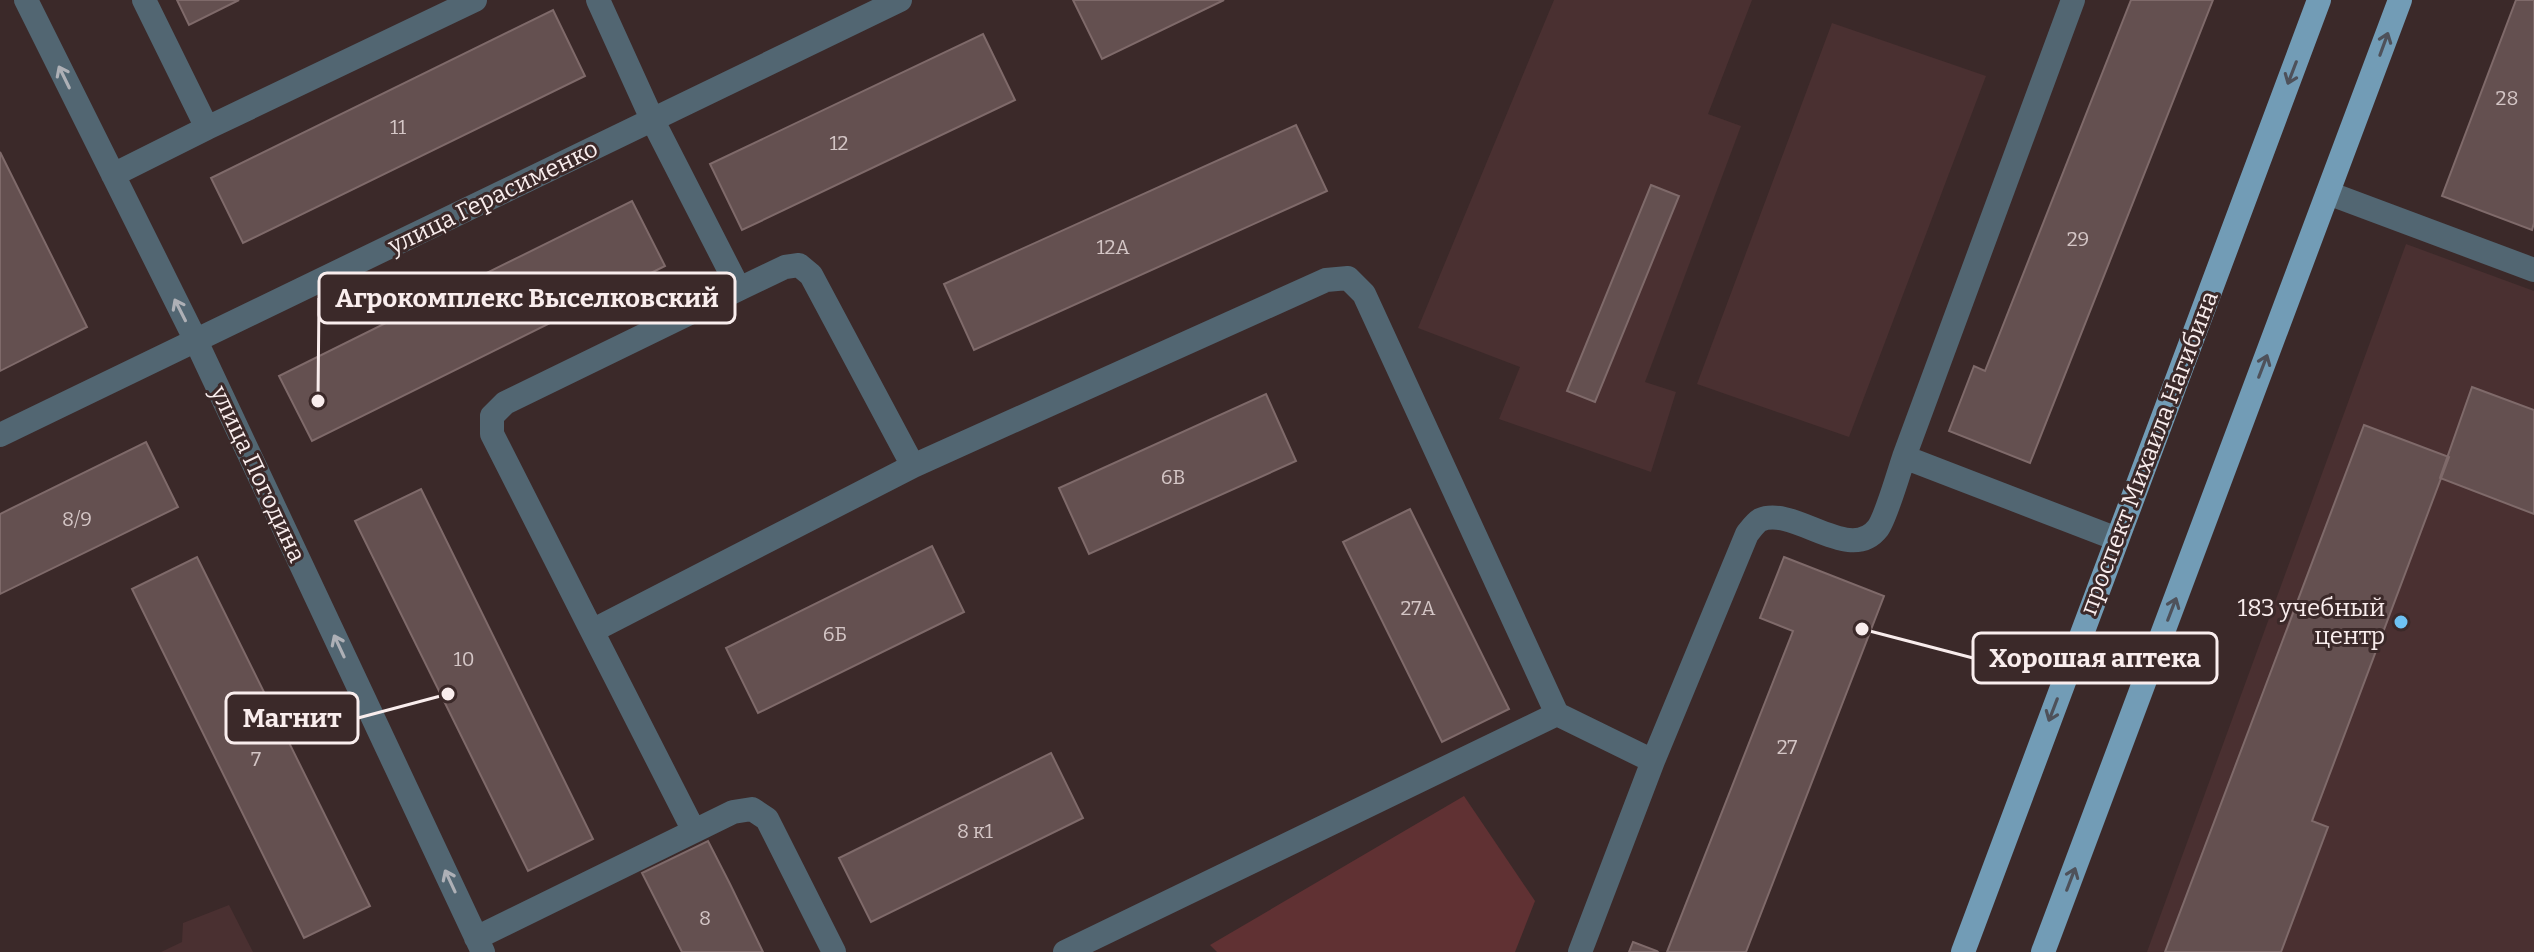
<svg xmlns="http://www.w3.org/2000/svg" width="2534" height="952" font-family="Bitter,serif">
  <style>
    .built { fill: #4a3031 }
    .green { fill: #603133 }
    .building { fill: #645050; stroke: #7f6a6a; stroke-width: 2 }
    .lines { fill: none; stroke-linecap: round; stroke-linejoin: round }
    .minor { stroke: #526672; stroke-width: 24 }
    .major { stroke: #729cb6; stroke-width: 24 }
    .oneway { stroke: #4e515a }
    .oneway2 { stroke: #aeb0b6 }
    .poi-dot { fill: #6ec2f3; stroke: #3b2929; stroke-width: 3 }
    .labels { text-anchor: middle; stroke-width: 6; stroke-linejoin: round; paint-order: stroke }
    .number-label { font-size: 20px; fill: #d4c6c6 }
    .street-label { font-size: 24px; fill: #f9eded; stroke: #3b2929 }
    .poi-label { font-size: 24px; fill: #f9eded; stroke: #3b2929; text-anchor: end }
    .leader { fill: none; stroke: #f9eded; stroke-width: 3 }
    .callout-dot { fill: #f9eded; stroke: #3b2929; stroke-width: 3 }
    .callout { fill: #3b2929; stroke: #f9eded; stroke-width: 3 }
    .callout-label { font-size: 26px; text-anchor: middle; font-weight: bold; fill: #f9eded }
  </style>
  <rect width="100%" height="100%" fill="#3b2929"/>
  <!-- built -->
  <path class="built" d="M1554,0H1752L1708,114L1741,126L1645,382L1676,392L1651,472L1499,419L1520,367L1418,328Z
    M1832,23L1986,76L1849,437L1697,384Z
    M2406,244L2534,291V952H2147Z
    M229,905L253,952H161L182,942L183,923Z"/>
  <!-- green -->
  <path class="green" d="M1464,796L1535,901L1515,952H1217L1210,945Z"/>
  <!-- building -->
  <path class="building" d="M177,0H239L189,25Z
    M1073,0H1224L1102,59Z
    M2213,0L2030,463L1949,431L1974,366L1985,371L2131,0Z
    M2516,0H2534V223L2532,230L2442,196Z
    M553,10L585,76L243,243L211,178Z
    M983,34L1015,100L742,230L710,164Z
    M1296,125L1327,191L974,350L944,284Z
    M0,152L87,327L0,371Z
    M1651,185L1679,196L1595,402L1567,391Z
    M632,201L665,266L312,441L279,376Z
    M2472,387L2534,410V514L2440,478Z
    M1266,394L1296,461L1089,554L1059,488Z
    M2364,425L2449,457L2312,821L2328,827L2281,952H2165Z
    M146,442L178,507L0,594V514Z
    M421,489L593,839L528,871L355,521Z
    M1410,509L1509,709L1442,742L1343,542Z
    M932,546L964,612L758,713L726,648Z
    M197,557L370,906L304,938L132,589Z
    M1784,557L1884,596L1746,952H1667L1793,631L1760,618Z
    M1051,753L1083,818L871,922L839,858Z
    M708,841L730,884L763,952H682L642,873Z
    M1633,942L1657,951L1658,952H1629Z"/>
  <g class="lines">
    <!-- minor -->
    <path class="minor" d="M26,0L196,341L483,952
      M144,0L207,128L475,0
      M598,0L652,119L739,289L785,267L799,265L811,275L913,466L592,631L694,831
      M113,175L207,128
      M2328,193L2534,270
      M0,435L900,0
      M1904,457L2073,0
      M913,466L1326,280L1348,278L1364,294L1557,714
      M592,631L492,434V416L505,403L739,289
      M1653,761L1747,534C1751,529 1755,523 1760,520C1794,505 1850,565 1878,528C1886,517 1899,472 1904,457L2117,539
      M476,938L733,812L752,809L767,819L834,952
      M1065,952L1557,714L1653,761L1580,952"/>
    <!-- major -->
    <path class="major" d="M1963,952L2319,0
      M2043,952L2400,0"/>
  </g>
  <!-- one-way arrows -->
  <defs><path id="oneway-shaft" d="M-6 0H5M1.5-3L5.5 0L1.5 3" fill="none" stroke-width="1.6" stroke-linecap="round" stroke-linejoin="round" transform="scale(2)"/></defs>
  <g class="oneway">
    <use href="#oneway-shaft" transform="translate(2384 44) rotate(-70)"/>
    <use href="#oneway-shaft" transform="translate(2292 73) rotate(111)"/>
    <use href="#oneway-shaft" transform="translate(2263 366) rotate(-69)"/>
    <use href="#oneway-shaft" transform="translate(2172 609) rotate(-69)"/>
    <use href="#oneway-shaft" transform="translate(2053 710) rotate(111)"/>
    <use href="#oneway-shaft" transform="translate(2071 879) rotate(-69)"/>
  </g>
  <g class="oneway2">
    <use href="#oneway-shaft" transform="translate(64 77) rotate(-116)"/>
    <use href="#oneway-shaft" transform="translate(180 310) rotate(-117)"/>
    <use href="#oneway-shaft" transform="translate(339 646) rotate(-115)"/>
    <use href="#oneway-shaft" transform="translate(450 881) rotate(-115)"/>
  </g>
  <!-- markers -->
  <circle class="poi-dot" cx="2401" cy="622" r="8"/>
  <g class="labels">
    <!-- number labels -->
    <g class="number-label">
      <text x="2507" y="105">28</text>
      <text x="398" y="134">11</text>
      <text x="839" y="150">12</text>
      <text x="2078" y="246">29</text>
      <text x="1113" y="254">12А</text>
      <text x="1173" y="484">6В</text>
      <text x="77" y="526">8/9</text>
      <text x="1418" y="615">27А</text>
      <text x="835" y="641">6Б</text>
      <text x="464" y="666">10</text>
      <text x="1787" y="754">27</text>
      <text x="256" y="766">7</text>
      <text x="975" y="838">8 к1</text>
      <text x="705" y="925">8</text>
    </g>
    <!-- street labels -->
    <g class="street-label">
      <text transform="translate(493 197) rotate(-26)" y="8">улица Герасименко</text>
      <text transform="translate(2149 453) rotate(-69)" y="8">проспект Михаила Нагибина</text>
      <text transform="translate(258 474) rotate(65)" y="8">улица Погодина</text>
    </g>
    <!-- poi labels -->
    <g class="poi-label">
      <text x="2385" y="616">183 учебный<tspan x="2385" dy="28">центр</tspan></text>
    </g>
  </g>
  <!-- callouts -->
  <path class="leader" d="M318 401L319 298M1862 629L1973 658M448 694L358 718"/>
  <g class="callout-dot">
    <circle cx="318" cy="401" r="8"/>
    <circle cx="1862" cy="629" r="8"/>
    <circle cx="448" cy="694" r="8"/>
  </g>
  <g class="callout">
    <rect x="319" y="273" width="416" height="50" rx="8"/>
    <rect x="1973" y="633" width="244" height="50" rx="8"/>
    <rect x="226" y="693" width="132" height="50" rx="8"/>
  </g>
  <g class="callout-label">
    <text x="527" y="307">Агрокомплекс Выселковский</text>
    <text x="2095" y="667">Хорошая аптека</text>
    <text x="292" y="727">Магнит</text>
  </g>
</svg>
